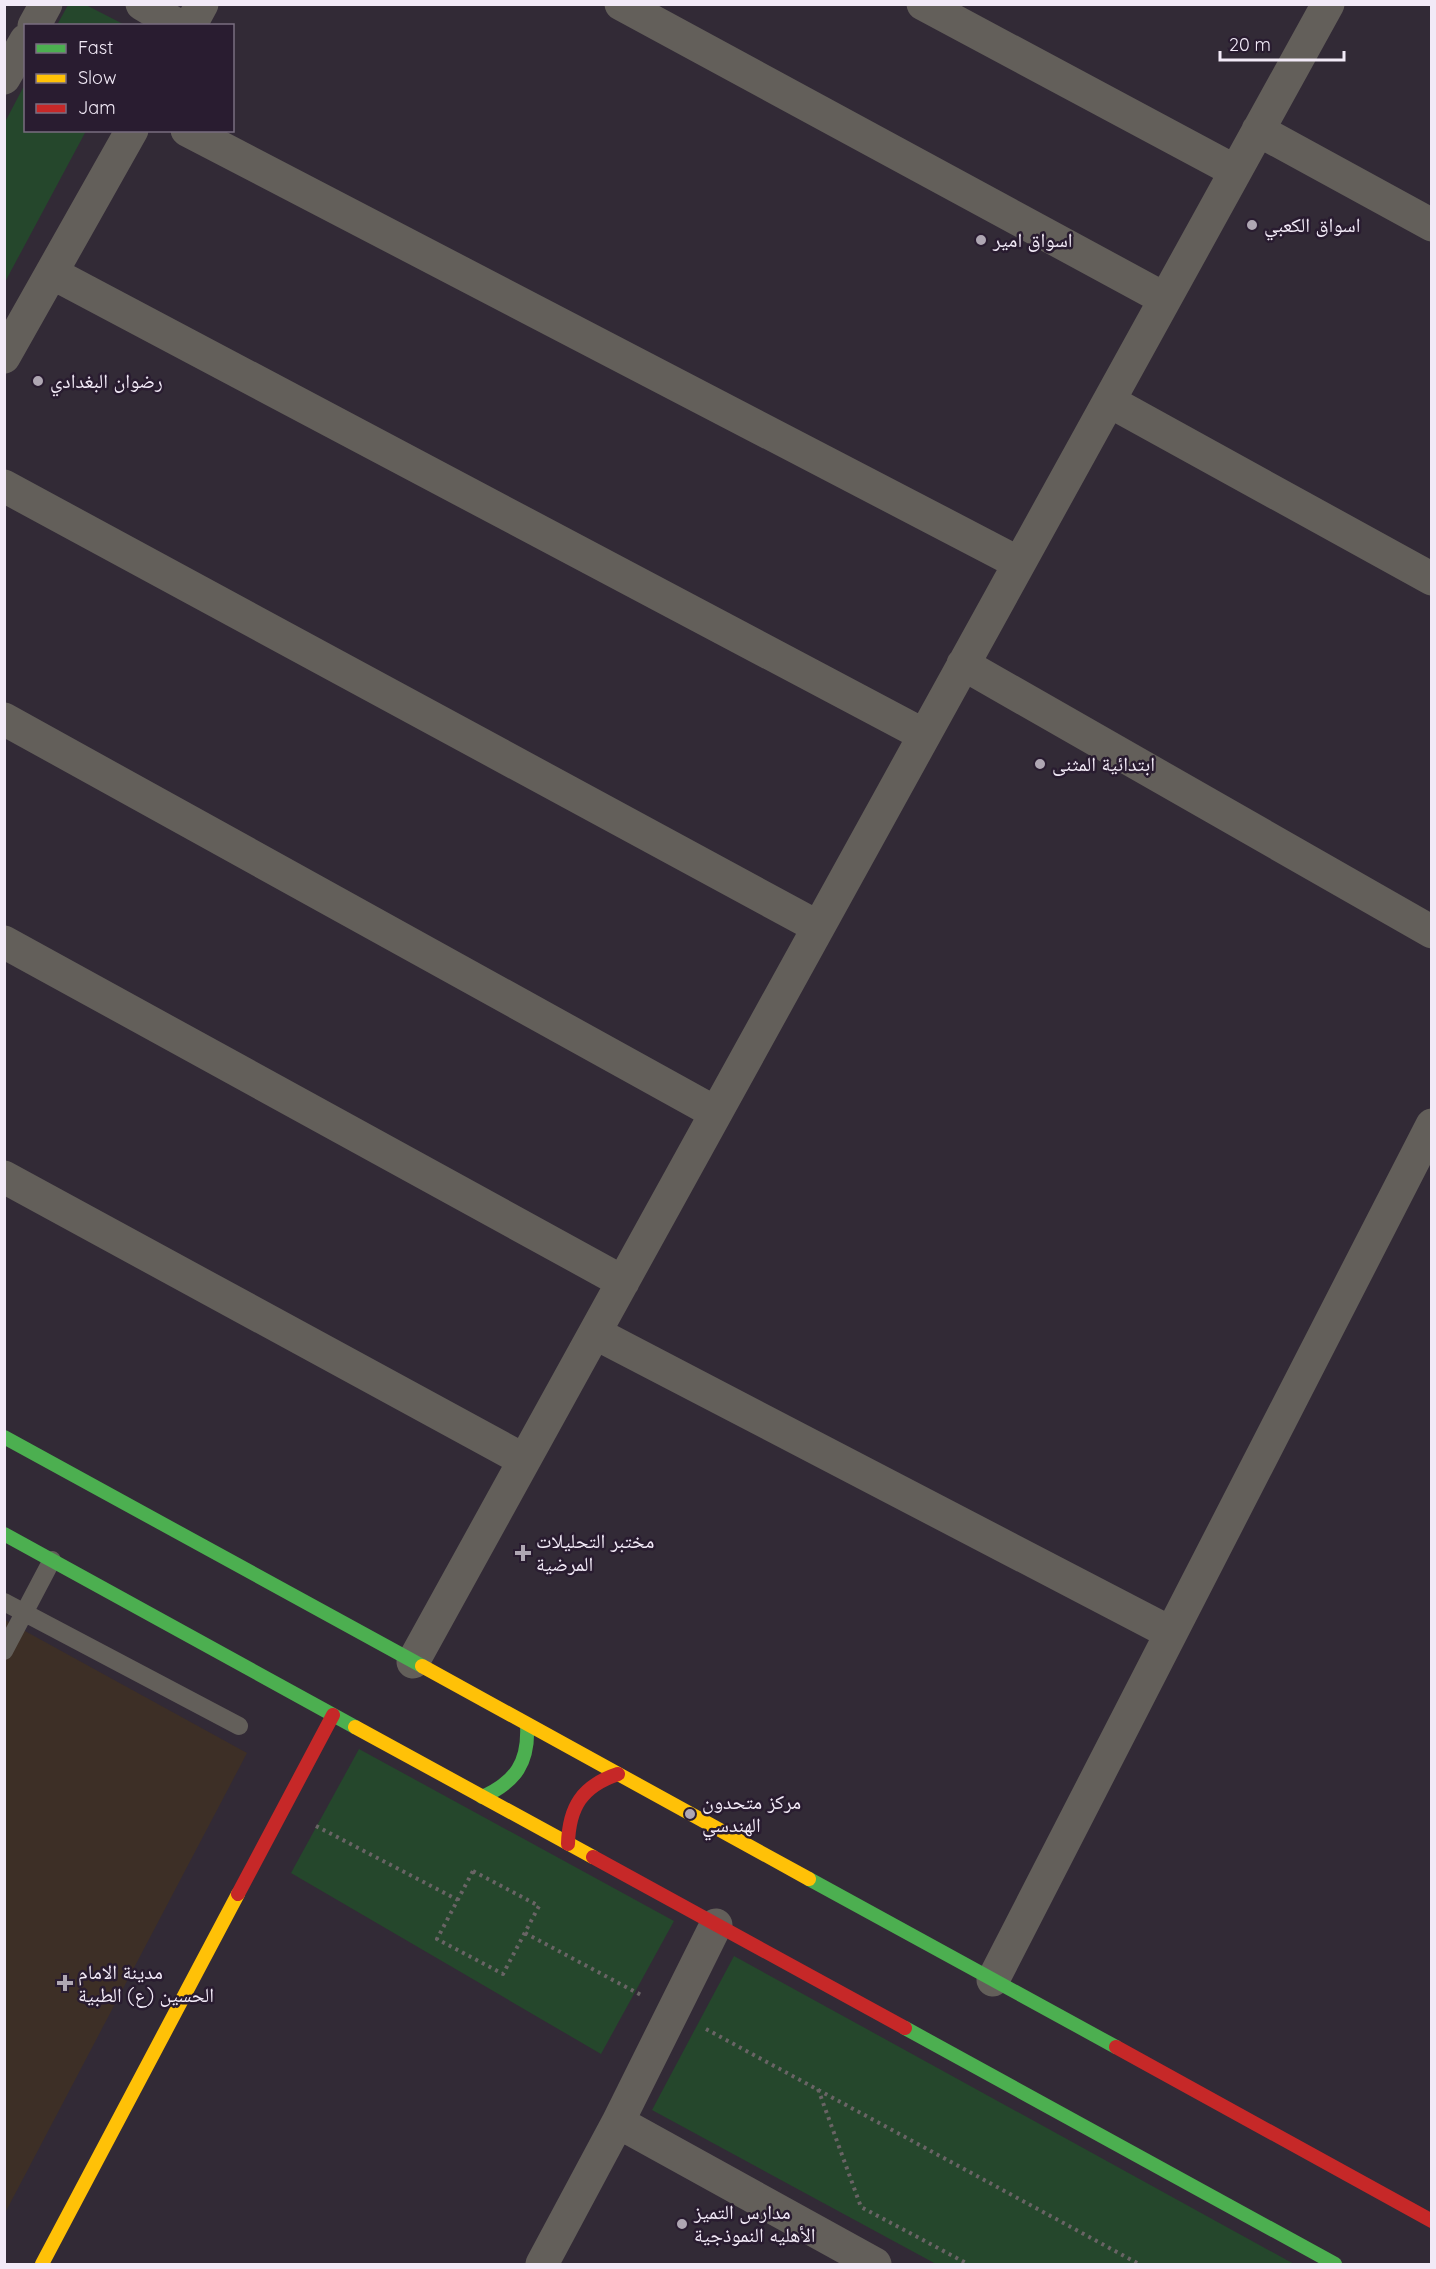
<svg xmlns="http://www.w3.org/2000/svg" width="1436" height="2269" font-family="Quicksand,'Noto Naskh Arabic',sans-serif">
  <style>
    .medical { fill: #3d2f26 }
    .green { fill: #25472c }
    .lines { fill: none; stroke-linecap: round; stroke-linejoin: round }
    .path { stroke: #696465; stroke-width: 4; stroke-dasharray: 3 4.5; stroke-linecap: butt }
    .lane { stroke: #635f5a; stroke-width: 18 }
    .street { stroke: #635f5a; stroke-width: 33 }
    .fast { stroke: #4caf50; stroke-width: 14 }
    .slow { stroke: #ffc107; stroke-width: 14 }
    .jam { stroke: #c62828; stroke-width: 14 }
    .poi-dot { fill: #afa7b3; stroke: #291c30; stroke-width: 2 }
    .labels { text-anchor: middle; stroke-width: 5; stroke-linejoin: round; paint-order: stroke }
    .poi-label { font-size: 20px; fill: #f2eaf7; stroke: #291c30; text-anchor: start }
  </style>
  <rect width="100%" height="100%" fill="#322a36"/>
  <!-- medical -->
  <path class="medical" d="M5,1620L247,1753L5,2213Z"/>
  <!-- green -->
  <path class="green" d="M68,5H86L125,25H57Z
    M25,84L26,130L86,131L5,282V122Z
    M359,1749L674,1921L601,2054L291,1873Z
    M734,1956L1294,2264H936L652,2110Z"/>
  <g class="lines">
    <!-- path -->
    <path class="path" d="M316,1826L458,1900
      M473,1871L539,1906L503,1974L437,1939Z
      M525,1933L641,1995
      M706,2029L1139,2264
      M818,2089L861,2207L968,2264"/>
    <!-- lane -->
    <path class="lane" d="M4,1602L239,1726
      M4,1651L52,1560"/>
    <!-- street -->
    <path class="street" d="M142,4L179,26
      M621,4L1165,299
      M923,4L1235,171
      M34,26L46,4
      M190,26L202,4
      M4,78L26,40
      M187,130L1019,563
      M1258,130L1432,225
      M52,273L924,735
      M4,357L132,130
      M1109,401L1432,579
      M4,486L818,927
      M963,664L1432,932
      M4,719L716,1113
      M4,942L623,1282
      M4,1177L524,1460
      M595,1333L1171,1633
      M413,1662L1328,4
      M993,1980L1432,1125
      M618,2122L875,2264
      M542,2264L618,2122L716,1925"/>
    <!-- fast -->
    <path class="fast" d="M4,1437L422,1666
      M4,1534L355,1727
      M482,1797C516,1782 529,1762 527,1725
      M809,1879L1116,2047
      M905,2028L1335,2264"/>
    <!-- slow -->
    <path class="slow" d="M422,1666L809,1879
      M355,1727L593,1857
      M42,2264L238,1894"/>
    <!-- jam -->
    <path class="jam" d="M568,1844C569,1807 582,1786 618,1774
      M593,1857L905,2028
      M238,1894L333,1715
      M1116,2047L1432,2221"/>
  </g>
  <!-- markers -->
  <g class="poi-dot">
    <circle cx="1252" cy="225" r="6"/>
    <circle cx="981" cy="240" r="6"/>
    <circle cx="38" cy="381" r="6"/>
    <circle cx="1040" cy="764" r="6"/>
    <path d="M520 1544h6v6h6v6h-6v6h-6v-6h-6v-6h6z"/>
    <circle cx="690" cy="1814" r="6"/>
    <path d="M62 1974h6v6h6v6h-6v6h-6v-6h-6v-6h6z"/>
    <circle cx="682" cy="2224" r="6"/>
  </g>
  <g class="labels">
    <!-- poi labels -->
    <g class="poi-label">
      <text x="1264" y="232">اسواق الكعبي</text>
      <text x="993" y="247">اسواق امير</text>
      <text x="50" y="388">رضوان البغدادي</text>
      <text x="1052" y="771">ابتدائية المثنى</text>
      <text x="536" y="1548">مختبر التحليلات<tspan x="536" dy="23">المرضية</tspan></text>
      <text x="702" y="1809">مركز متحدون<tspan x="702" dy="23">الهندسي</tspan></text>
      <text x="78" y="1979">مدينة الامام<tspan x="78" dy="23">الحسين (ع) الطبية</tspan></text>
      <text x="694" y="2219">مدارس التميز<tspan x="694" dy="23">الأهليه النموذجية</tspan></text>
    </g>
  </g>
  <!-- border -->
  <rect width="1436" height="2269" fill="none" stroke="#f2eaf7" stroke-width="12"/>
  <!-- legend -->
  <rect x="24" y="24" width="210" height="108" fill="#291c30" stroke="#796e80" stroke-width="1.5"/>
  <rect x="36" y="44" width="30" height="9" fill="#4caf50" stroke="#796e80" stroke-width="1.5"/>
  <text x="78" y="54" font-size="18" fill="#f2eaf7">Fast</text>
  <rect x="36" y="74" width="30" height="9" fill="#ffc107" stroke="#796e80" stroke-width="1.5"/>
  <text x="78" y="84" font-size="18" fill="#f2eaf7">Slow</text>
  <rect x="36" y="104" width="30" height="9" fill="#c62828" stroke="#796e80" stroke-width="1.5"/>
  <text x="78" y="114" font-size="18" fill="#f2eaf7">Jam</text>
  <!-- scale -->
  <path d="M1220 51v9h124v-9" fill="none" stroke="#f2eaf7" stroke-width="3"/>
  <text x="1229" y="51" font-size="18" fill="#f2eaf7" stroke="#291c30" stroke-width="4.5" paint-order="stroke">20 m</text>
</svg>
